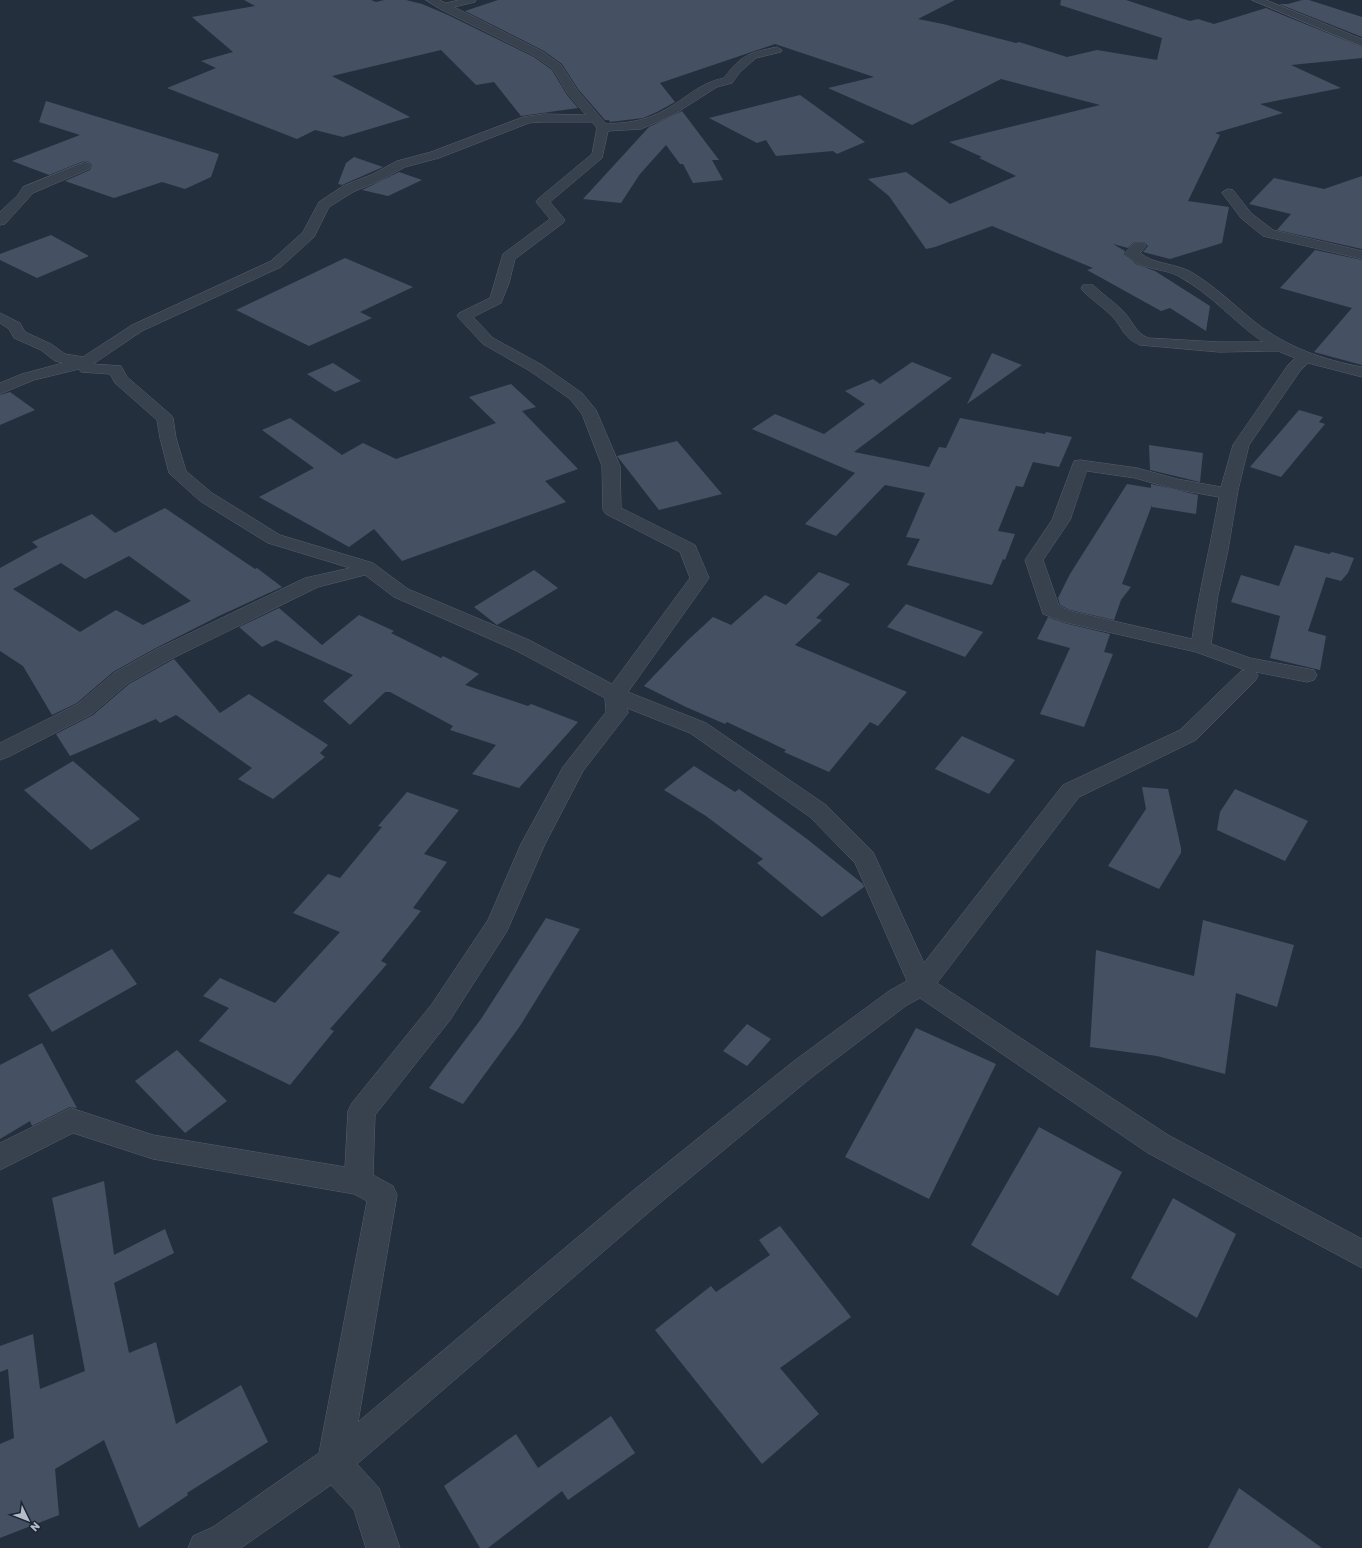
<svg xmlns="http://www.w3.org/2000/svg" width="1362" height="1548" font-family="Rubik,sans-serif">
  <style>
    .building { fill: #455162; fill-rule: evenodd }
    .lines { fill: none; stroke-linecap: round; stroke-linejoin: round }
    .minor-casing { stroke: #565f6c; stroke-width: 1 }
    .minor { fill: #38414e; fill-rule: evenodd }
  </style>
  <rect width="100%" height="100%" fill="#242f3e"/>
  <!-- building -->
  <path class="building" d="M244,0H371L376,2L384,0H406L422,4L448,15L534,57L552,70L567,95L578,108L521,116L494,82L476,85L441,50L332,76L410,117L343,137L315,130L297,139L167,88L216,68L201,61L233,52L192,17L255,6Z
    M498,0H955L918,19L943,24L1016,43L1019,42L1067,57L1097,50L1157,60L1162,38L1060,5L1061,0H1126L1190,21L1198,19L1214,24L1266,8L1362,47V58L1291,65L1341,88L1260,104L1283,113L1215,133L1220,135L1188,201L1229,207L1222,243L1170,259L1143,252L1148,246L1144,242H1134L1128,248L1113,244L1125,251L1124,254L1136,264L1155,271L1210,306L1206,331L1170,308L1161,311L1087,270L1093,268L992,226L935,247L926,249L889,196L868,179L906,172L950,204L1016,176L979,158L982,157L949,142L1100,105L1001,79L912,125L828,88L874,77L775,44L660,83L675,102L657,112L643,118L610,122L609,120H605L578,89L562,64L544,51L465,11Z
    M1302,0H1309L1362,17V37L1279,4H1288Z
    M800,95L865,142L837,154L833,151L776,156L766,140L757,143L709,118Z
    M46,101L219,154L211,177L185,189L162,182L114,198L65,181L90,170L92,165L89,162L84,161L49,175L12,161L80,135L39,122Z
    M682,111L719,160H712L723,180L693,183L683,164H680L666,145L640,174L621,203L583,199L649,127Z
    M354,157L383,167L342,185L338,184L346,163Z
    M399,172L422,180L388,196L362,190Z
    M1362,176V249L1277,230L1291,214L1249,204L1274,178L1324,189Z
    M51,235L89,256L37,278L0,260V254Z
    M1315,250L1362,260V365L1314,352L1352,308L1280,288Z
    M345,258L413,287L360,312L372,318L309,346L236,310Z
    M992,353L1022,365L967,404Z
    M912,362L952,378L854,452L929,467L939,447L946,448L960,418L1045,434L1046,432L1072,437L1059,467L1033,462L1023,487L1016,486L998,531L1015,534L1005,560L1003,559L992,585L907,565L920,539L906,537L925,493L885,485L836,536L805,524L855,473L752,429L775,414L824,434L865,404L845,391L873,379L880,384Z
    M333,363L361,381L335,392L307,374Z
    M511,384L536,407L522,411L578,469L545,481L566,502L402,561L374,529L349,547L259,497L314,468L262,430L290,418L342,455L363,443L396,459L496,423L469,397Z
    M10,392L35,410L0,425V395Z
    M1299,410L1323,417L1319,422L1325,424L1281,477L1250,467Z
    M677,441L722,494L659,510L617,456Z
    M1149,445L1203,453L1200,482L1150,470Z
    M1127,484L1151,488V484L1198,495L1196,514L1152,507V505L1122,584L1131,587L1121,600L1114,620L1070,610L1060,605L1058,598L1070,574Z
    M165,508L255,569L257,568L282,587L221,615L154,649L113,672L77,703L52,715L23,666L0,651V568L38,547L32,542L92,514L115,533ZM129,556L191,601L143,625L116,610L80,632L13,589L61,563L85,579Z
    M1295,545L1329,554L1332,552L1354,558L1348,573L1341,581L1326,577L1308,631L1326,636L1320,670L1270,658L1280,616L1231,602L1241,575L1279,586Z
    M534,570L558,588L497,625L474,607Z
    M819,572L850,584L816,618L822,620L795,645L907,692L878,726L870,722L829,772L784,752L786,750L727,722L725,724L686,707L644,686L687,641L713,617L731,625L765,595L786,605Z
    M906,604L983,632L965,657L887,627Z
    M279,608L322,645L359,615L394,631L391,633L441,658L443,656L479,674L465,685L528,706L531,704L578,722L519,788L472,774L496,745L450,730L453,726L390,692H385L350,725L323,701L353,675L276,640L262,647L239,627Z
    M1048,617L1064,623L1110,634L1104,652L1113,654L1084,727L1040,714L1070,648L1037,639Z
    M174,659L220,713L249,694L328,745L320,753L325,757L273,799L238,779L252,768L176,715L160,723L156,719L70,756L56,734L93,715L129,684Z
    M962,736L1015,760L989,794L935,769Z
    M73,761L140,819L91,850L24,790Z
    M694,766L735,792L739,789L807,839L863,884L864,887L822,917L757,863L763,859L706,816L664,790Z
    M1142,787L1168,789L1181,848V853L1159,889L1108,866L1146,809Z
    M1235,789L1308,821L1285,861L1217,830L1220,812Z
    M407,792L459,810L424,854L447,862L413,908L421,911L381,961L387,964L330,1029L334,1031L290,1085L199,1041L229,1008L203,996L220,978L275,1003L340,932L293,913L328,874L340,878L382,827L378,826Z
    M546,918L580,929L520,1026L463,1104L429,1088L481,1019Z
    M1203,920L1294,945L1277,1007L1236,993L1225,1074L1157,1056L1090,1047L1096,950L1194,976Z
    M112,949L137,984L52,1032L28,995Z
    M747,1024L771,1039L747,1066L723,1051Z
    M916,1028L996,1064L929,1199L845,1157Z
    M42,1043L77,1108L70,1107L32,1126L30,1121L0,1139V1065Z
    M177,1050L227,1101L185,1133L135,1081Z
    M1039,1127L1122,1172L1058,1296L971,1245Z
    M104,1181L114,1255L165,1229L174,1253L114,1283L129,1353L156,1342L176,1424L241,1385L268,1442L187,1493L188,1495L139,1528L104,1440L55,1469L59,1515L0,1538V1444L14,1438L8,1369L0,1372V1346L33,1334L40,1389L85,1371L52,1198Z
    M1173,1198L1236,1234L1197,1318L1131,1278Z
    M780,1226L851,1317L780,1368L819,1414L762,1464L655,1330L711,1286L716,1292L770,1255L759,1240Z
    M611,1416L635,1453L568,1500L562,1491L488,1548H480L444,1486L516,1434L538,1468Z
    M1239,1488L1322,1548H1208Z"/>
  <g class="lines">
    <!-- minor casing -->
    <g class="minor-casing">
      <path id="minor" d="M426,0H439L446,3L459,0H476L475,2L454,7L543,52L561,65L577,90L606,124C627,123 646,121 665,110C687,98 699,83 724,78C742,54 749,53 777,47L782,50L781,52L756,58L740,72L732,83L717,87L673,115L641,129L608,131L602,158L550,202L565,220L563,223L515,259L509,283L501,303L473,317L493,338L542,365L582,393L596,410L620,466L621,508L695,545L709,578L628,692L706,723L826,805L873,852L924,963L1063,785L1180,730L1241,671L1245,670L1196,652L1064,622L1043,614L1025,560L1052,520L1074,461L1080,460L1137,468L1177,479L1221,487L1233,445L1288,365L1295,358L1278,351L1219,352L1140,345C1123,338 1123,328 1112,316C1103,307 1092,300 1083,291L1081,288L1083,285H1093C1102,294 1113,301 1122,310C1132,319 1134,332 1148,338L1219,342H1263C1234,322 1211,294 1180,277C1163,267 1138,271 1125,253L1134,243H1144L1146,246L1140,253C1155,265 1175,263 1191,272C1215,286 1235,306 1256,323C1287,347 1323,360 1362,367V377L1308,363L1300,371L1249,445L1238,490L1228,550L1218,595L1211,644L1250,658L1314,670L1317,675L1314,680L1307,682L1256,672L1258,676L1255,681L1196,740L1079,797L937,983L1168,1135L1362,1239V1268L1148,1153L920,998L907,1005L812,1077L655,1207L357,1464L379,1488L400,1548H366L354,1510L331,1485L241,1548H188L193,1536L213,1527L319,1453L367,1201L354,1194L153,1159L73,1133L0,1170V1143L71,1108L153,1135L345,1167L348,1111L352,1103L432,1004L488,920L521,844L563,767L606,712L605,698L515,650L394,597L365,575L318,587L169,660L128,683L92,714L8,757L0,760V743L78,704L114,673L155,650L305,578L350,568L268,543L200,501L169,473L160,438L157,420L115,383L110,374L81,372L79,369L34,380L0,394V383L22,374L63,363L55,361L41,350L14,338L9,329L0,323V313L20,323L25,332L51,344L65,354L83,357L132,325L271,261L303,232L319,202L343,186L373,174L397,161L431,152L523,117L544,114L586,115L568,94L553,69L535,56L440,9ZM544,122H592L597,128L592,154L538,199L536,202L550,219L503,254L490,298L459,313L457,316L483,344L530,371L570,399L582,414L602,466L603,510L606,514L680,552L690,578L612,684L529,640L408,589L373,563L280,535L212,493L186,471L176,438L173,418L171,415L127,377L121,366L93,364L142,331L281,267L314,237L329,207L353,192L381,180L405,167L439,158L529,123ZM1087,471L1135,478L1174,489L1219,497C1211,545 1199,591 1192,639L1070,611L1059,606L1043,560L1070,520ZM627,708L690,733L810,817L855,863L907,981L889,991L794,1061L635,1189L358,1422L397,1195L393,1186L373,1175L375,1115L450,1020L507,931L545,844L583,771L624,718L628,713Z
        M1252,0H1266L1362,39V46Z
        M85,162L89,163L91,166L89,169L33,193L5,224L0,225V212L18,195L23,187Z
        M1228,189L1233,190L1251,213L1273,230L1362,251V259L1263,236L1241,218L1222,193Z"/>
    </g>
    <!-- minor -->
    <use href="#minor" class="minor"/>
  </g>
  <!-- north arrow -->
  <g transform="translate(28 1520) rotate(133)" stroke="#1d2633" stroke-width="3" paint-order="stroke">
  <path d="M0-3L7 15L0 10L-7 15Z" fill="#b4bcc9"/>
  <text y="-6" font-size="11" font-weight="bold" text-anchor="middle" fill="#b4bcc9">N</text>
  </g>
</svg>
